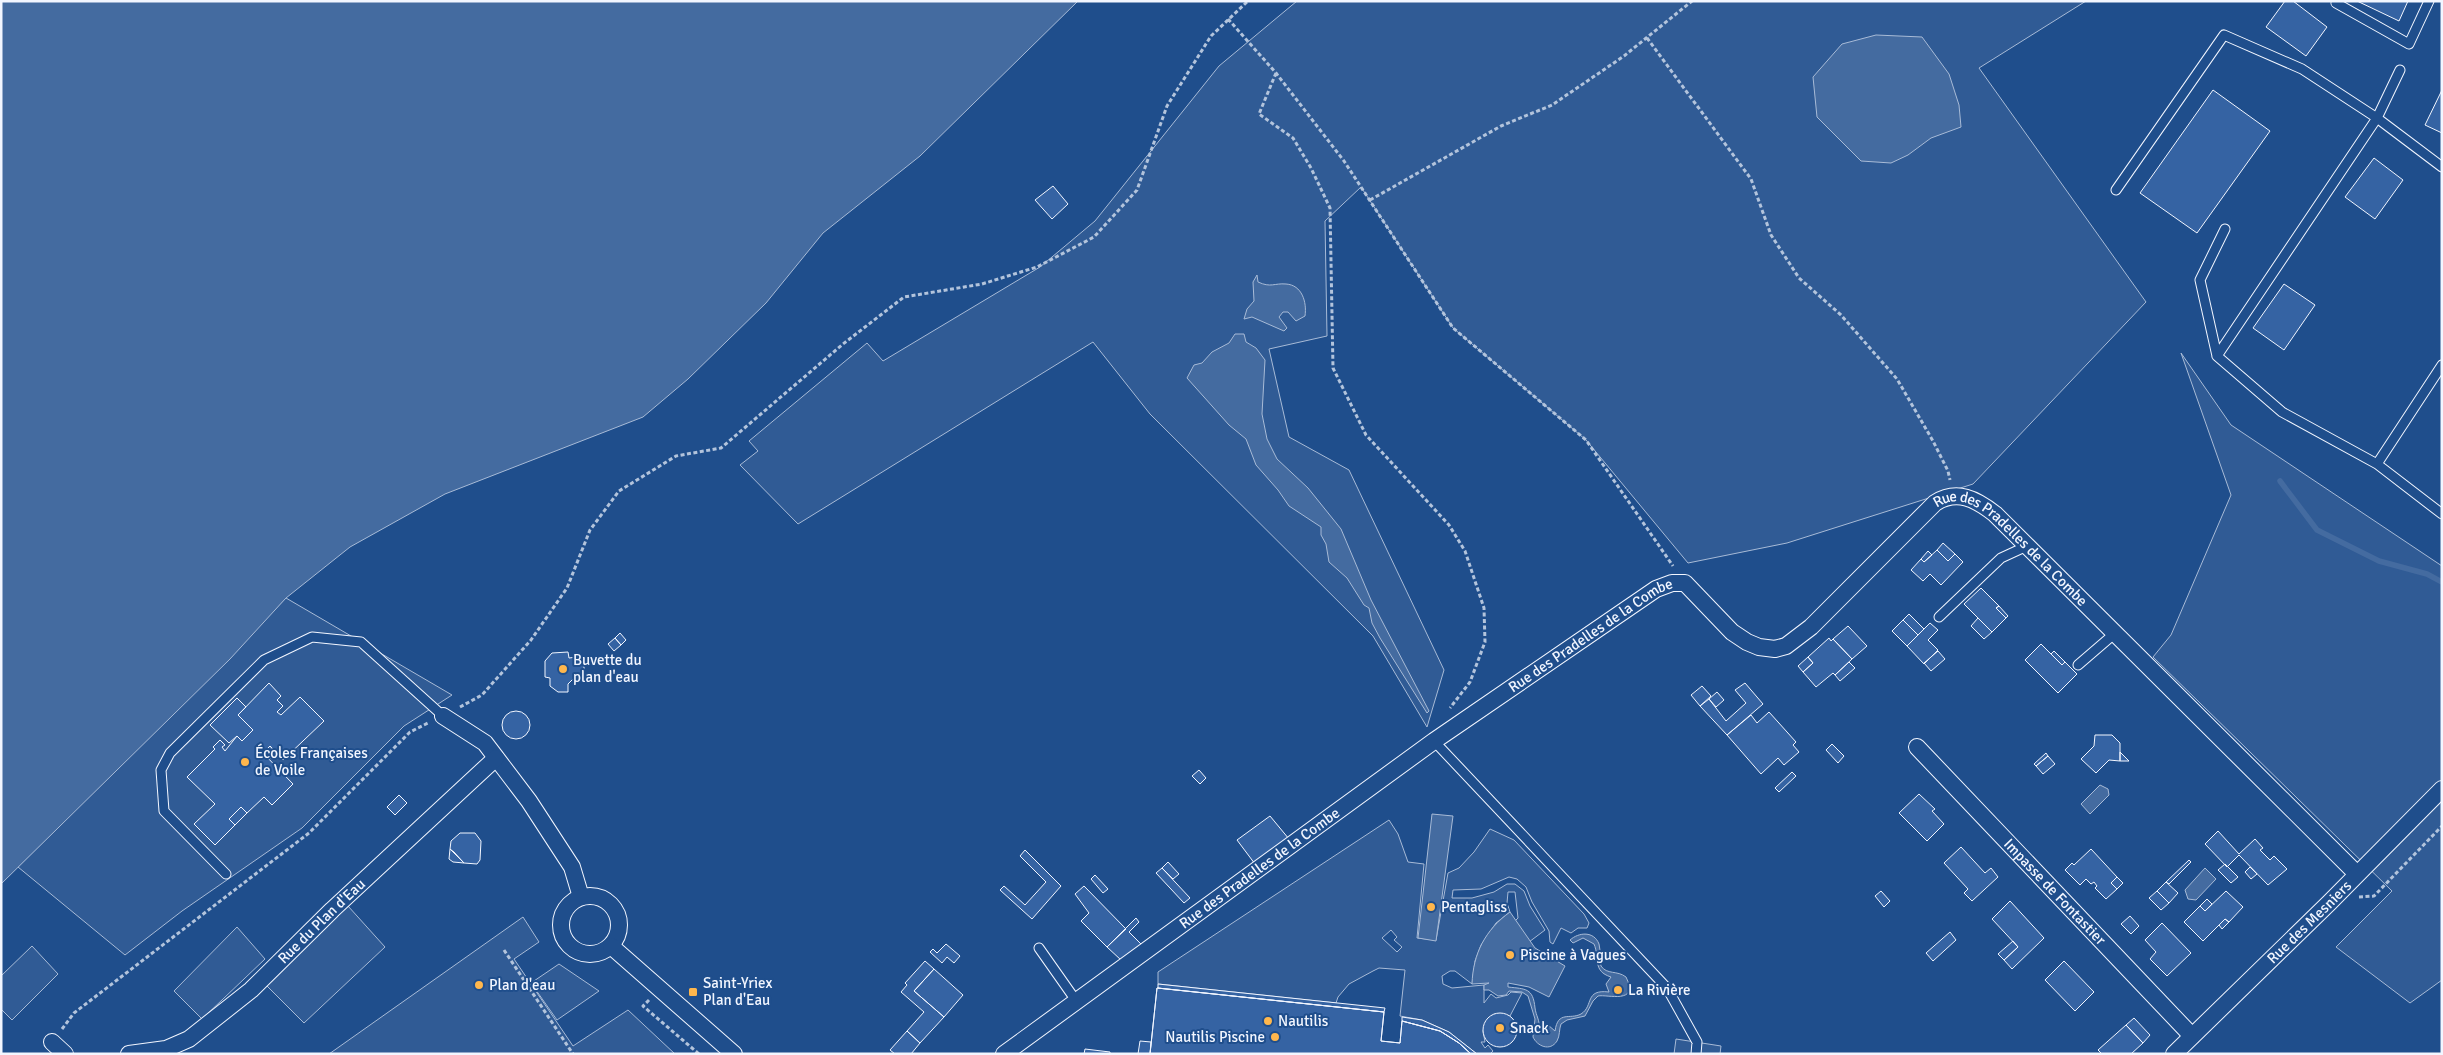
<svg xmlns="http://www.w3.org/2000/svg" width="2443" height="1055" font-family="Signika,sans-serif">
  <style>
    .built { fill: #305b95; stroke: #a8bbd7; fill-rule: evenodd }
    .water { fill: #446ba0; stroke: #a8bbd7 }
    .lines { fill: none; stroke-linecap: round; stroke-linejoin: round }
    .stream { stroke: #446ba0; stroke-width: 5.5 }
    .building { fill: #3563a3; stroke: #f2f6ff }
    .lane-casing { stroke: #f2f6ff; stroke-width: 11 }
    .street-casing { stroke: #f2f6ff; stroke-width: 18 }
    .path { stroke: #b3c4dc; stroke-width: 3; stroke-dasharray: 4 2.5; stroke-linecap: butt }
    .lane { stroke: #1f4e8c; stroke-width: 9 }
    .street { stroke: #1f4e8c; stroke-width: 16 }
    .poi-dot { fill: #ffb74d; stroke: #1f4e8c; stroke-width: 2 }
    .labels { text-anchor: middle; stroke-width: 4; stroke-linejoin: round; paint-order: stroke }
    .street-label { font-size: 15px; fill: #f2f6ff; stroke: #1f4e8c }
    .poi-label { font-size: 15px; fill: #f2f6ff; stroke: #1f4e8c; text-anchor: start }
  </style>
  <rect width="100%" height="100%" fill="#1f4e8c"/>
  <!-- built -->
  <path class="built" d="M1297,1H2086L1979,68L2146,302L1973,484L1787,543L1688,563L1586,440L1453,328L1361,187L1325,221L1327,336L1269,349L1289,437L1349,470L1444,670L1427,727L1373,636L1150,414L1093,342L798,524L740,465L758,451L749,441L867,343L883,361L1040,267L1095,221L1219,66Z
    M2181,353L2231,425L2442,566V980L2410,1003L2336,947L2392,891L2153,657L2171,635L2231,495Z
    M286,598L452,695L404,726L302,828L182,911L125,955L18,867Z
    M1389,820L1398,834L1408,862L1424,864L1417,938L1436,940L1448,873L1459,868L1474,852L1490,829L1514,840L1584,914L1589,923L1587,928H1578L1571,933L1561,928L1553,944L1550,942L1549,931L1532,902L1526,887L1517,879L1509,877L1481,889L1453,890L1452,898H1472L1494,892L1507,884H1515L1524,891L1530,906L1545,930L1529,942L1515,921L1518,918L1515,892H1508L1507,903L1510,912L1496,923L1481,945L1475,961L1472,984L1455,971H1450L1442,976L1443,984L1452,988L1484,985V1003L1491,994L1496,998L1508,995L1511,992L1522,993L1510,1016L1494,1014L1486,1021L1483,1031L1485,1042H1481L1485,1048L1488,1045L1493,1051L1490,1054H1477L1449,1032L1422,1020L1400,1016L1405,970L1379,968L1373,971L1349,984L1338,997L1336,1003L1158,984V972ZM1391,930L1397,937L1394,940L1402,947L1397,952L1382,938Z
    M348,906L385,947L304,1023L264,983Z
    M523,917L539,942L514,959L573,1046L628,1010L675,1054H329Z
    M237,927L265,959L202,1019L174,991Z
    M32,946L58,974L12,1020L1,1009V976Z
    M559,964L599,991L557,1020L531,983Z
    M1676,1039L1721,1046L1720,1054H1674Z"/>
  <!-- water -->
  <path class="water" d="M1,1H1078L920,156L823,233L766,303L688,379L643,417L445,494L350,547L286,598L230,659L1,884Z
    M1876,35L1922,37L1949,74L1959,105L1961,127L1931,138L1908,155L1891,163L1861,161L1817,117L1813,77L1842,44Z
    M1257,275L1258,282C1271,288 1274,283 1286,284C1302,285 1307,302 1305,316L1296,321L1288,312H1283L1279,317L1287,328L1284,331L1252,317L1244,319L1247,309L1254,301L1253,282Z
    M1235,334H1244L1246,342L1256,348L1265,360L1262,414L1267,439L1277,459L1308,488L1341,529L1371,600L1429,711L1427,713L1380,638L1372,623L1369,608L1364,605L1347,578L1329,562L1326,544L1321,535V527L1289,506L1278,490L1256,465L1246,439L1229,425L1187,378L1194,365L1202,363L1212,352L1229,343Z
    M2100,785L2108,789L2109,795L2090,814L2081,804Z
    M1432,814L1453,816L1436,941L1418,938Z
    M2205,868L2216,879L2196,900L2188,899L2185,890Z
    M1510,912L1535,948L1565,966L1549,997L1529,987L1508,983V987C1526,989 1533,988 1535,1008C1536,1016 1540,1020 1539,1028L1548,1025L1555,1031C1558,1010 1570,1020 1581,1014C1594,1006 1584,989 1609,992L1606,984L1611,977C1592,971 1600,958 1594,944L1583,938L1573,943L1570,940C1579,932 1594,931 1599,944C1601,951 1599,959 1601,966C1607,975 1617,970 1626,977C1640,1005 1607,994 1598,996L1593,1001L1585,1016L1567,1020L1561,1024C1559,1029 1560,1036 1557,1041C1550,1052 1537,1046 1533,1037L1535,1019L1528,996L1522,992L1509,991L1506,995L1498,996L1489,990H1484V985L1489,983L1472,984C1473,954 1485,930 1510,912Z"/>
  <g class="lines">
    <!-- stream -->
    <path class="stream" d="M2280,481L2317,530L2379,561L2427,574L2442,582"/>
  </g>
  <!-- building -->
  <path class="building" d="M2285,1H2293L2327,27L2306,56L2266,27Z
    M2357,1H2408L2399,21Z
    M2213,90L2270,131L2197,233L2140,193Z
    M2442,90V133L2425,125Z
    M2374,158L2403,180L2375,219L2345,197Z
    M1053,186L1068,204L1052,219L1035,200Z
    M2284,284L2315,305L2284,350L2253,328Z
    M1943,543L1955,554L1948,561L1937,550Z
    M1937,550L1948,561L1955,554L1963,562L1941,585L1930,574L1923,581L1911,570L1921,559L1924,562Z
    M1928,551L1932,555L1924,562L1921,559Z
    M1981,588L1999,606L1996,608L2006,618L1992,632L1964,604Z
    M1999,606L2008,616L2006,618L1996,608Z
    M1909,614L1924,629L1918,635L1903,620Z
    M1978,618L1992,632L1984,639L1971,626Z
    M1903,620L1918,635L1907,646L1892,631Z
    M1930,623L1938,630L1928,640L1938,650L1924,664L1907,646Z
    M1848,626L1867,646L1852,659L1833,639Z
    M620,633L626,640L621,645L615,638Z
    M615,638L621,645L614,651L608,644Z
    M1829,638L1831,641L1833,639L1852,659L1835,675L1833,673L1816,687L1803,672L1813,663L1808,657Z
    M2041,644L2062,665L2065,662L2077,674L2058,693L2025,660Z
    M1938,651L1945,659L1931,671L1924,663Z
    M2054,651L2065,662L2062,665L2051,654Z
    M568,652L569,658L577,657L584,664V674L577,675L568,684V692H558L550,686V678L545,677V661L552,653Z
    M1808,657L1813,663L1803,672L1798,666Z
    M1849,662L1855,668L1840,681L1835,675Z
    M269,683L281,696L277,700L283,706L277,712L281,715L300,697L324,721L283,760L270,746L263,753L293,784L272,805L264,797L247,813L241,807L229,819L235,825L215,845L194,824L215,804L187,777L215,749L213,747L220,740L225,745L222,747L225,751L237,736L242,741L253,730L238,715Z
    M1745,683L1763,704L1727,735L1700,706L1709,699L1726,721L1746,703L1735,690Z
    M1702,686L1711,696L1700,706L1691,695Z
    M1717,692L1724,700L1716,707L1709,699Z
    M237,698L246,707L238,715L253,730L242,741L237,736L229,743L210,725Z
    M502 725a14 14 0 1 1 28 0a14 14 0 1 1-28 0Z
    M1769,712L1796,742L1793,745L1799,752L1784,765L1778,758L1761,774L1727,735L1751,715L1757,723Z
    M2095,735H2112L2120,743V761L2109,760L2096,773L2081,759L2094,746Z
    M1832,744L1844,756L1838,763L1826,750Z
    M270,746L276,753L269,760L263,753Z
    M2120,752L2129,761H2120Z
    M2046,753L2048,756L2036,766L2034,764Z
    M2048,756L2055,764L2043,774L2036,766Z
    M1199,770L1206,778L1200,784L1192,776Z
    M1792,772L1796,776L1779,792L1775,788Z
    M1919,794L1935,809L1932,811L1944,824L1927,841L1899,813Z
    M399,795L407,803L395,815L387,807Z
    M241,807L247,813L235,825L229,819Z
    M1270,816L1289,839L1255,864L1237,840Z
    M2218,831L2239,854L2255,839L2263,848L2260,850L2270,860L2274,856L2287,869L2268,885L2239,855L2227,867L2205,844Z
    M460,833H475L481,841L480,860L477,864L464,863L450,849L451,841Z
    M1961,847L1985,873L1991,868L1998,877L1972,901L1964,893L1968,889L1944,863Z
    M450,849L454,852L464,863L453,862L449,859Z
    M2091,849L2117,877L2111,883L2117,889L2106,899L2095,888L2097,886L2094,882L2091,884L2086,879L2080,885L2065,870L2072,863L2074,865Z
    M1025,850L1061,886L1032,919L1000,890L1004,886L1025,905L1046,882L1020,856Z
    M2189,860L2191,862L2169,884L2166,882Z
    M1168,862L1179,874L1173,879L1162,868Z
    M2225,864L2238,877L2231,883L2218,870Z
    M2250,867L2257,874L2251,879L2245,872Z
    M1162,868L1190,898L1184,903L1156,873Z
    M1095,875L1108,889L1103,893L1091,879Z
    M2117,877L2123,883L2117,889L2111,883Z
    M2166,882L2178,893L2169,903L2157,891Z
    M1084,886L1126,929L1107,947L1081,921L1089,913L1075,894Z
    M1881,891L1890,901L1884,907L1875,896Z
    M2157,891L2169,903L2161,910L2149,898Z
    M2226,891L2243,907L2229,922L2225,919L2203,941L2184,922L2200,906L2205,911Z
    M2207,899L2212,904L2205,911L2200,906Z
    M2010,901L2044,938L2012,969L2004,960L2018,947L1992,919Z
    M2130,916L2139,926L2131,934L2121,924Z
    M1136,918L1139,922L1129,932L1142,945L1121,960L1107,947Z
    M2225,919L2229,922L2222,929L2219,925Z
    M2162,923L2191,953L2167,976L2150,959L2156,952L2145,940Z
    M1950,932L1956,940L1933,961L1926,953Z
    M2013,941L2018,947L2004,960L1998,954Z
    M946,944L960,956L954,963L947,957L942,963L930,952L933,949L937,953Z
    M925,961L934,969L914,991L944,1017L920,1043L907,1031L924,1012L901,992L907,985L905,983Z
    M2064,961L2094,992L2075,1011L2045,980Z
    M934,969L963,995L944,1017L914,991Z
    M1158,984L1385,1008L1384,1012L1158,988Z
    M1157,988L1384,1012L1381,1041L1400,1043L1402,1021L1440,1031L1459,1043L1471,1054H1150Z
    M1157,988L1384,1012L1381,1041L1400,1043L1402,1021L1440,1031L1459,1043L1471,1054H1150Z
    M1483 1030a17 17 0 1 1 34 0a17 17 0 1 1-34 0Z
    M1402,1017L1422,1020L1449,1032L1477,1054H1471L1459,1043L1440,1031L1402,1021Z
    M2134,1018L2150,1035L2143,1043L2126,1025Z
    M2126,1025L2143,1043L2131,1054H2102L2098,1050Z
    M907,1031L920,1043L911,1054H895L890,1050Z
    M1140,1041L1151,1042L1150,1054H1138Z
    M1085,1049L1110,1052V1054H1084Z"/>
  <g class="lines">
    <!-- lane casing -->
    <g class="lane-casing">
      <path id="lane" d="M2337,1L2336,3L2409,44L2429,1
        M2400,70L2377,118L2217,356L2282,412L2377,464L2442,514
        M2116,190L2224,35L2302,69L2377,118L2442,167
        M2217,356L2200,280L2225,229
        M2377,464L2442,365
        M1939,617L2001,558L2027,546
        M2078,665L2114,634
        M1434,741L1667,988L1697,1042L1696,1054
        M226,874L164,811L161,770L170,753L264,660L312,637L361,642L443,716
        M1039,948L1077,1002"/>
    </g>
    <!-- street casing -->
    <g class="street-casing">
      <g id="street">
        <path d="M443,716L485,743L529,801L572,867L581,897"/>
        <path id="s1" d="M1917,747L2192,1036"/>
        <circle cx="590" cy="925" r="29"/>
        <path d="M611,946L734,1054"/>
        <path d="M52,1042L65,1054"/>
        <path id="s2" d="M129,1054L166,1049L189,1039L251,990L332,910L496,758"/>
        <path id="s3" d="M1004,1054L1434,741L1656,589L1672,583H1685L1732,632L1747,642L1759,647L1775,649L1786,646L1811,627L1935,503C1957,489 1976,499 1995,514L2357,874"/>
        <path id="s4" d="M2174,1054L2329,903L2442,789"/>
      </g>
    </g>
    <!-- path -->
    <path class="path" d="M1228,19L1276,73L1344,161L1453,328L1586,440L1673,566
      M1647,38L1751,179L1771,235L1799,278L1841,315L1897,379L1933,441L1948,471L1950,480
      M1276,73L1259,114L1293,138L1311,168L1330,208L1333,368L1366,435L1449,525L1465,551L1484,608L1485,642L1470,682L1450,708
      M1370,200L1501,126L1552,105L1624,56L1692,1
      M460,707L482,695L531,640L567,588L590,530L619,491L676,456L721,448L843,344L904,297L982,284L1037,267L1094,237L1137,190L1167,106L1211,36L1248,1
      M2359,897L2374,896L2442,826
      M504,950L573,1054
      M649,1000L643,1006L699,1054
      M62,1029L74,1013L309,833L410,732L428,723
      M365,1053V1054"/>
    <!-- lane -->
    <use href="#lane" class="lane"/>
    <!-- street -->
    <use href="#street" class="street"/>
  </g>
  <!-- markers -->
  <g class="poi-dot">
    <circle cx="563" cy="669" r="5"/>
    <circle cx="245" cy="762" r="5"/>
    <circle cx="1431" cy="907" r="5"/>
    <circle cx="1510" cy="955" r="5"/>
    <circle cx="479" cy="985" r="5"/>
    <circle cx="1618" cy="990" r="5"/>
    <rect x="688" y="987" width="10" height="10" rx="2.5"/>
    <circle cx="1268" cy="1021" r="5"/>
    <circle cx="1500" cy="1028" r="5"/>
    <circle cx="1275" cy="1037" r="5"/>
  </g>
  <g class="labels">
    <!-- street labels -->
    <g class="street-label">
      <text dy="5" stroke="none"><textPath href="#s3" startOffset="1260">Rue des Pradelles de la Combe</textPath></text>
      <text dy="5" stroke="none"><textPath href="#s3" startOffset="721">Rue des Pradelles de la Combe</textPath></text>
      <text dy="5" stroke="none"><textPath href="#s3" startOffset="316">Rue des Pradelles de la Combe</textPath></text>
      <text dy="5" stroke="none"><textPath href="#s1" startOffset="200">Impasse de Fontastier</textPath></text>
      <text dy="5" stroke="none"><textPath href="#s2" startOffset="240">Rue du Plan d'Eau</textPath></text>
      <text dy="5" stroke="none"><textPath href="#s4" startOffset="189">Rue des Mesniers</textPath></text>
    </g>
    <!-- poi labels -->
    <g class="poi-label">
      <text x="573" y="665">Buvette du<tspan x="573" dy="17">plan d'eau</tspan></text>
      <text x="255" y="758">Écoles Françaises<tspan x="255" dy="17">de Voile</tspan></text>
      <text x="1441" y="912">Pentagliss</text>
      <text x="1520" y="960">Piscine à Vagues</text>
      <text x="703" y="988">Saint-Yriex<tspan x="703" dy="17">Plan d'Eau</tspan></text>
      <text x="489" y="990">Plan d'eau</text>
      <text x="1628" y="995">La Rivière</text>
      <text x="1278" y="1026">Nautilis</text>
      <text x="1510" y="1033">Snack</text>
      <text x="1265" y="1042" text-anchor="end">Nautilis Piscine</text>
    </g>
  </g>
  <!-- border -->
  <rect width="2443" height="1055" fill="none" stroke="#f2f6ff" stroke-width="5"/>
</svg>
